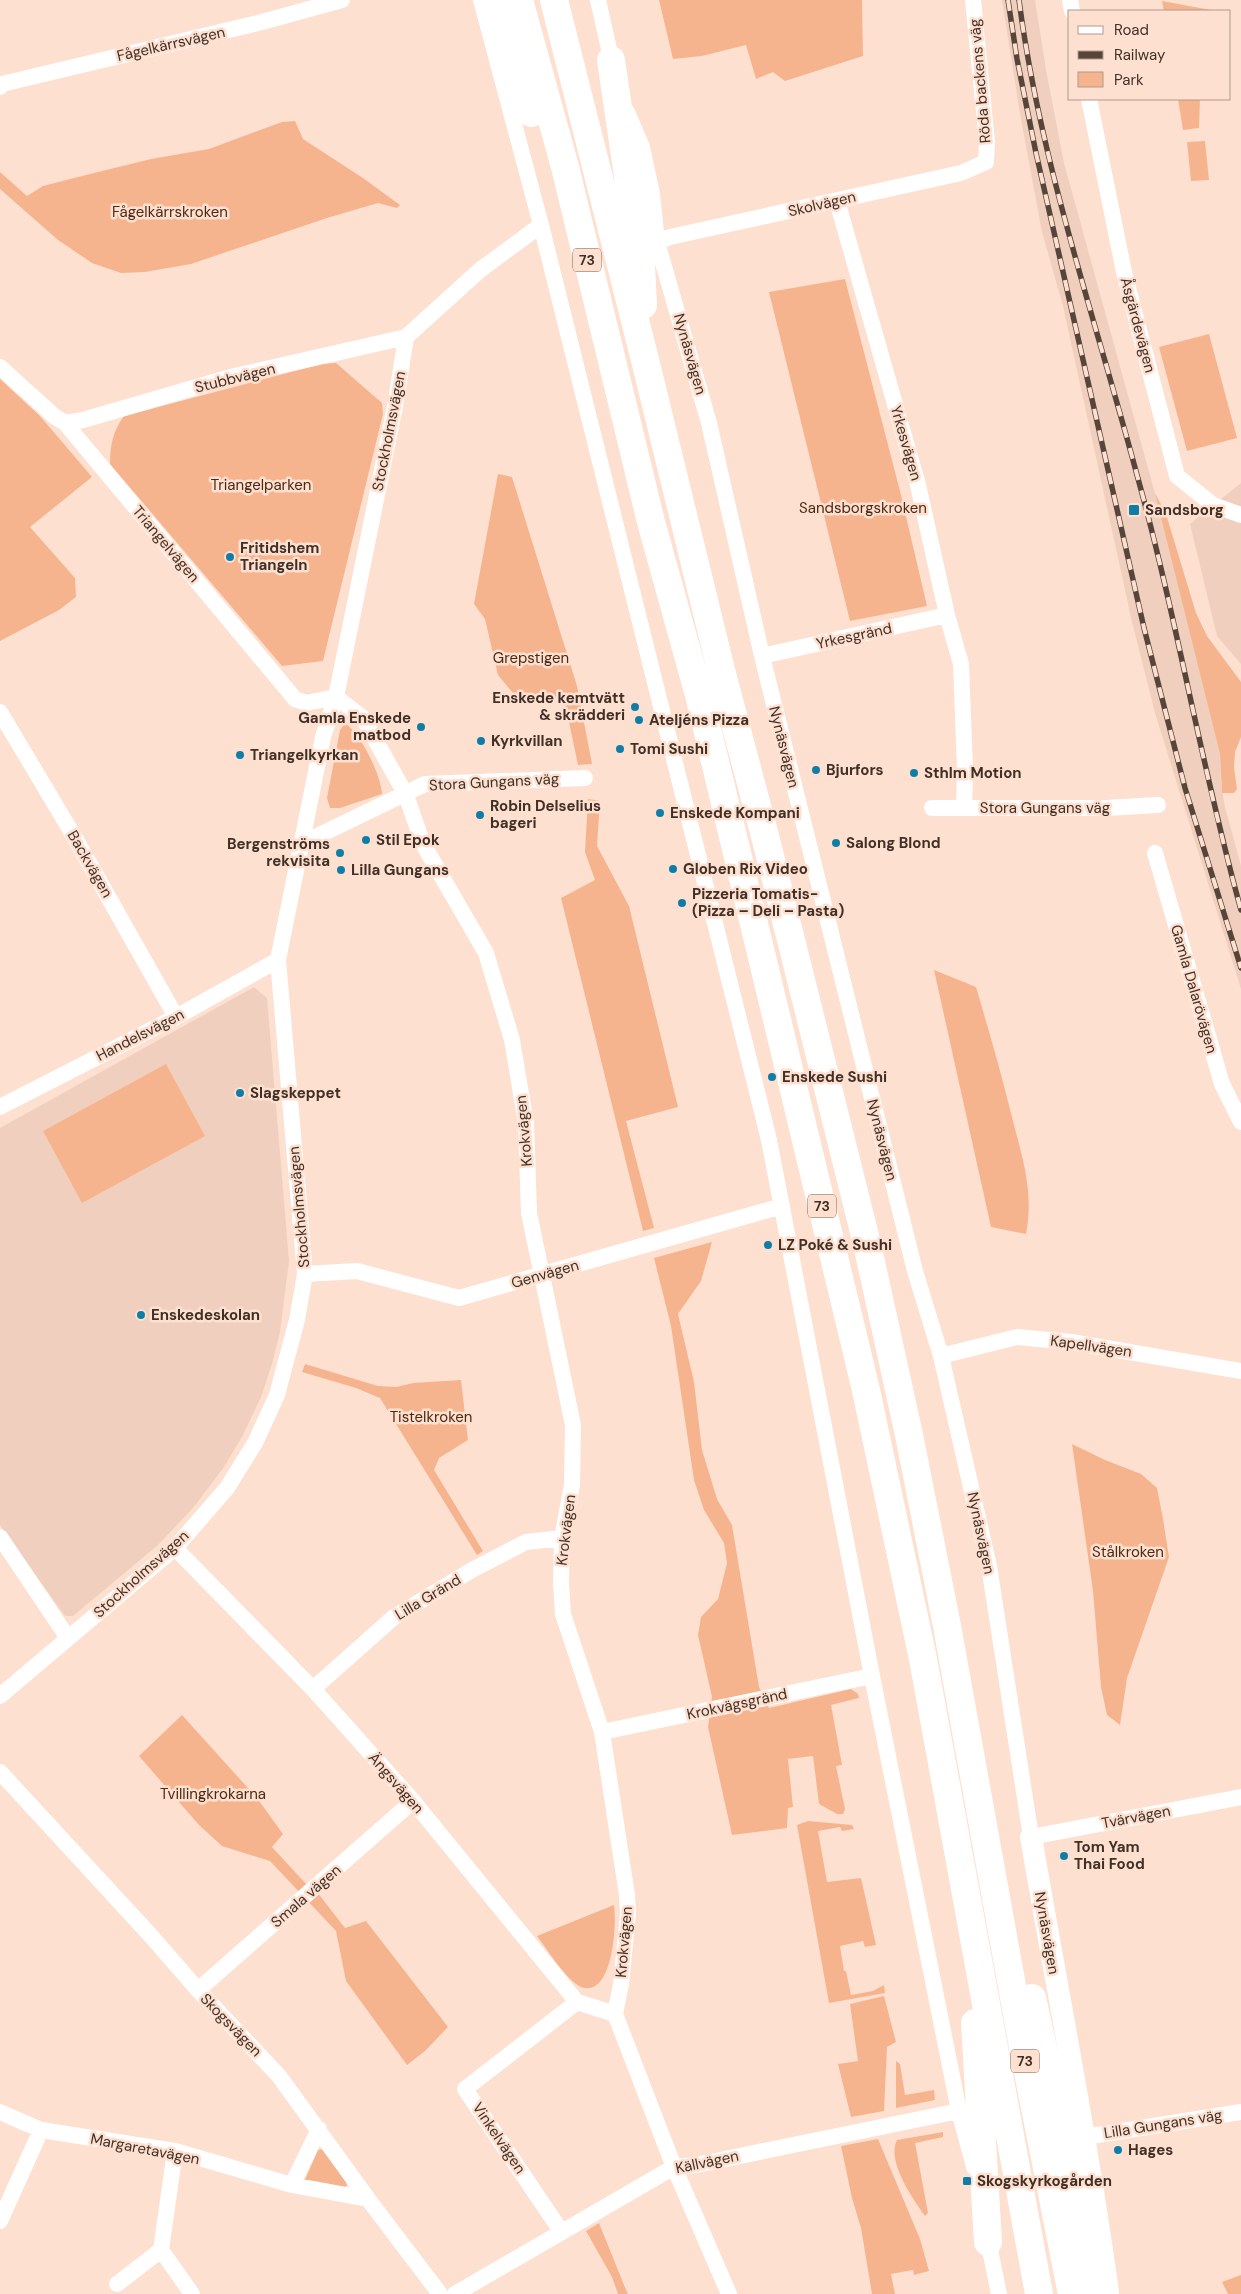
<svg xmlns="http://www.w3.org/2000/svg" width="1241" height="2294" font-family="'DM Sans',sans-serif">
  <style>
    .built { fill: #f0cfbe }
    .green { fill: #f6b48e }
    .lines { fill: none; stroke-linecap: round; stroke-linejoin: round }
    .street { stroke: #fff; stroke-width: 16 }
    .secondary { stroke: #fff; stroke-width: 22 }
    .highway { stroke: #fff; stroke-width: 28 }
    .rail-casing { stroke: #58453a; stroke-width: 5.5 }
    .rail { stroke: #fde0d0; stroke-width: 4; stroke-dasharray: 11; stroke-linecap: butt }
    .poi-dot { fill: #0f7da6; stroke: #fde0d0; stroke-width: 2 }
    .labels { text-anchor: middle; stroke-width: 5; stroke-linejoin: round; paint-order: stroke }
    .shield { fill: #fde0d0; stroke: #796458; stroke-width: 1 }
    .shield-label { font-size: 14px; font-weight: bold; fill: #412f25 }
    .street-label { font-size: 15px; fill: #412f25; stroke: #fde0d0 }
    .park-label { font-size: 15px; fill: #4d2913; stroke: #fde0d0 }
    .poi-label { font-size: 15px; font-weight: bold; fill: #412f25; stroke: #fde0d0; text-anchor: start }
  </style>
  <rect width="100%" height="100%" fill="#fde0d0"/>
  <!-- built -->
  <path class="built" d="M1002,0H1035L1046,70L1064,163L1170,548L1193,642L1220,754L1221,784L1225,807L1241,866V989L1155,713L1132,622L1063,306L1042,232L1020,114Z
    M1241,483V664L1217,636L1190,524Z
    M254,987L267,998L289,1261L280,1332L272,1364L261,1397L243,1435L224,1467L193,1508L158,1545L73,1616H65L0,1525V1128Z"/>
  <!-- green -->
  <path class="green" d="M659,0H862L863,56L785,81L773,72L756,79L746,45L702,56L673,59Z
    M1162,1L1211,10V11H1164Z
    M1178,99H1200L1199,128L1183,130Z
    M295,121L303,139L363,178L400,205L397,208L378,203L327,218L191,264L145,272L121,273L92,263L58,240L0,189V172L27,196L43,186L82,176L151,159L209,149L282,122Z
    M1205,141L1209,180L1191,181L1187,142Z
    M845,279L901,495L927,606L850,621L769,292Z
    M1209,334L1237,438L1187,451L1159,347Z
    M336,363L382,403L383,414L323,661L282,666L110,464C110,445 113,431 124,416L321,364Z
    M0,379L40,416L92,477L30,527L75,578L76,597L59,610L0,641Z
    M498,474L512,477L577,686L592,764L578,765L564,698L518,699L498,675L485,619L474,604Z
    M1155,493L1166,514L1196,613L1207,636L1241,682V737L1235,752L1234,768L1237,789L1234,793H1222L1220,754Z
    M345,723C361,734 381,775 382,794L340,808H330L327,798L340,730Z
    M588,799L600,801L597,846L629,906L678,1107L626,1121L654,1228L643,1231L561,898L595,880L585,852Z
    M934,970L976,987C989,1031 1002,1076 1013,1121C1023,1160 1034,1193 1026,1234L991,1227Z
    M166,1064L205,1136L82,1203L43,1131Z
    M712,1242L701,1281L678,1314L694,1382L702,1450L717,1499L732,1525L759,1687L769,1708L851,1689L858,1694L859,1698L831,1705L842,1765L836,1766L845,1809L843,1814H837L819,1804L813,1756L788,1759L793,1807L788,1808L787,1828L732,1835L708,1727L712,1697L698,1635L701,1617L718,1599L727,1563L724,1543L704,1510L694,1480L671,1326L654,1258Z
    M305,1364L378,1386L396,1387L413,1383L461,1380L468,1440L439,1458L434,1470L483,1551L477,1555L380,1398L356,1388L302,1372Z
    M1072,1444L1105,1460L1141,1474L1157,1488L1163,1519L1169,1557L1127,1678L1120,1725L1107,1715L1101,1687L1093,1591Z
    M182,1715L257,1798L283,1834L272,1847L308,1886L317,1892L345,1928L366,1921L448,2027L425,2051L407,2065L346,1981L336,1931L270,1861L222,1846L199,1825L139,1756Z
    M808,1821L852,1825L854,1829L842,1831L840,1827L818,1831L827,1882L861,1878L876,1945L865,1947L863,1941L840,1946L844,1971H846L851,1995L873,1991L884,1985L885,1993L829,2003L797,1825Z
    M614,1905C617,1923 613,1999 581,1987C567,1981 547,1949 537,1936Z
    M884,1996L896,2042L887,2047L884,2111L851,2117L838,2064L858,2061L850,2004Z
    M896,2061L900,2064L905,2095L934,2090L935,2100L896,2108Z
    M943,2132V2137L915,2143L928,2213L925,2216C913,2199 886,2161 897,2140Z
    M878,2139L920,2239L929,2271L914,2275L913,2270L891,2274L895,2294H872L861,2228L852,2198L841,2146Z
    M322,2149L346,2181L347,2185L344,2188L305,2180L318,2150Z
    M599,2223L624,2285L628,2294H618L612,2277L586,2231Z
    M1241,2275V2294H1228L1222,2282Z"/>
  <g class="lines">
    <!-- street -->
    <path class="street" d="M481,0L541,225L769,1140L872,1676L959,2111L974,2167
      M598,0L613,67
      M1070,0L1072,11
      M0,87L2,84L262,22L342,0
      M1089,99L1124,272L1177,476L1213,505L1241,515
      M627,112L642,147L652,194L657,242L709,423L762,656L915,1271L941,1356L989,1566L1031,1837L1241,1797
      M837,201L918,485L947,615L961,664L965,770L964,808
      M657,242L670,237L961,173L986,162L987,142L973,0
      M0,367L54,416L65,423L295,699L306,703L336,697L363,718L406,795L423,844L486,953L512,1040L526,1123L529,1213L573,1425L572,1485L562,1538L561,1584L563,1614L602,1732L627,1895L628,1914L621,1984L615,2014L674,2167L729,2294
      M65,423L83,420L231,377L406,337
      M762,656L947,615
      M0,712L75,838L176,1017
      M932,808H1106L1158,805
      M301,844L425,784L585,778
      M1155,853L1222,1084L1241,1122
      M0,1107L176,1017L278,960
      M305,1274L357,1271L459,1298L782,1206
      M941,1356L1017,1337L1071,1342L1241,1371
      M0,1537L68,1638
      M175,1548L313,1689L413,1801L577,2002L615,2014
      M313,1689L394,1617L472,1570L526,1542L562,1538
      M0,1696L175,1548L227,1488L255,1443L277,1395L297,1320L305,1274L278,960L323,737L336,697L396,401L406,337L480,270L541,225
      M602,1732L872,1676
      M0,1772L152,1937L198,1990L279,2076L368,2199L440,2294
      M198,1990L413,1801
      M0,2112L41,2130L175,2151L292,2185L368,2199
      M1085,2137L1241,2112
      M175,2151L161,2250L192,2294
      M292,2185L319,2129
      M0,2221L41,2130
      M561,2231L465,2089L577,2002
      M987,2235L999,2294
      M117,2284L161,2250
      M455,2294L674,2167L696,2165L959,2111"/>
    <!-- secondary -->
    <path class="secondary" d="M1031,1837C1057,1989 1087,2139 1108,2292"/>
    <!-- highway -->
    <path class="highway" d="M498,0L531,113
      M519,0L565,167L651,522L699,695L866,1390L923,1659L1039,2294
      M554,0L646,364L721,670L766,840L867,1244L909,1435L947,1626L1023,2047L1072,2294
      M611,60L641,265L643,305
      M1032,1998L1097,2294
      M975,2023L988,2242"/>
    <!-- rail casing -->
    <g class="rail-casing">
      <path id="rail" d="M1008,0L1017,59L1036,153L1144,628L1185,788L1241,968
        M1019,0C1040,162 1095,317 1137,475C1177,618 1201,766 1241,910"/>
    </g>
    <!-- rail -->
    <use href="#rail" class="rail"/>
  </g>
  <!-- markers -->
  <g class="poi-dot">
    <rect x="1128" y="504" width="12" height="12" rx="2.5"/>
    <circle cx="230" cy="557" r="5"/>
    <circle cx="635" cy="707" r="5"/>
    <circle cx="639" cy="720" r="5"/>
    <circle cx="421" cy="727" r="5"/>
    <circle cx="481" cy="741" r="5"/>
    <circle cx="620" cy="749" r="5"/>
    <circle cx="240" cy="755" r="5"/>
    <circle cx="816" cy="770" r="5"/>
    <circle cx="914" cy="773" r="5"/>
    <circle cx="660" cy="813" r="5"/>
    <circle cx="480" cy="815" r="5"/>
    <circle cx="366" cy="840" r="5"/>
    <circle cx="836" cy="843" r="5"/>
    <circle cx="340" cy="853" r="5"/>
    <circle cx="673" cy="869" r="5"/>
    <circle cx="341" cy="870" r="5"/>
    <circle cx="682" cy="903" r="5"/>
    <circle cx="772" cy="1077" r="5"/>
    <circle cx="240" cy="1093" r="5"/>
    <circle cx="768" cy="1245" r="5"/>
    <circle cx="141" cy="1315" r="5"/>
    <circle cx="1064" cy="1856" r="5"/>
    <circle cx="1118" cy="2150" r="5"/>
    <rect x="962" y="2176" width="10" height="10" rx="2.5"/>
  </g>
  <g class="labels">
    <!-- shield labels -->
    <g class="shield">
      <rect x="573" y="248.5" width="28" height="23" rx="4"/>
      <rect x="808" y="1194.5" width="28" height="23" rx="4"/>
      <rect x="1011" y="2049.5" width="28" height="23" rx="4"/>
    </g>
    <g class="shield-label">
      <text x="587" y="265">73</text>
      <text x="822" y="1211">73</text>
      <text x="1025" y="2066">73</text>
    </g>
    <!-- street labels -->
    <g class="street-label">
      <text transform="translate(171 44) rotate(-13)" y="5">Fågelkärrsvägen</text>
      <text transform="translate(980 81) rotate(-95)" y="5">Röda backens väg</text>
      <text transform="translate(822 204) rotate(-13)" y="5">Skolvägen</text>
      <text transform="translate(1138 325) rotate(75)" y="5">Åsgärdevägen</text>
      <text transform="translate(690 354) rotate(74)" y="5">Nynäsvägen</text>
      <text transform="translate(235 378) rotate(-14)" y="5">Stubbvägen</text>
      <text transform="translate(389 431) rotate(-79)" y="5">Stockholmsvägen</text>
      <text transform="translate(906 443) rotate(74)" y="5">Yrkesvägen</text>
      <text transform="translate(166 544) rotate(50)" y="5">Triangelvägen</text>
      <text transform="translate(854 636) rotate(-12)" y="5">Yrkesgränd</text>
      <text transform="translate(784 747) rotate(76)" y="5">Nynäsvägen</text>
      <text transform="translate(494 782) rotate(-3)" y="5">Stora Gungans väg</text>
      <text x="1045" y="813">Stora Gungans väg</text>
      <text transform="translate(90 864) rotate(60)" y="5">Backvägen</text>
      <text transform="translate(1194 989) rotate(74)" y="5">Gamla Dalarövägen</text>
      <text transform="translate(140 1035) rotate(-27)" y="5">Handelsvägen</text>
      <text transform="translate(524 1131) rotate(-95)" y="5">Krokvägen</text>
      <text transform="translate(882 1140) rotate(76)" y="5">Nynäsvägen</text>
      <text transform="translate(299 1207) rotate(-95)" y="5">Stockholmsvägen</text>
      <text transform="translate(545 1274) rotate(-16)" y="5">Genvägen</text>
      <text transform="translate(1091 1346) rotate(8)" y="5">Kapellvägen</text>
      <text transform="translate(566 1530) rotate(-83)" y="5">Krokvägen</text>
      <text transform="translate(981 1533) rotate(78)" y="5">Nynäsvägen</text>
      <text transform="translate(141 1574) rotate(-42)" y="5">Stockholmsvägen</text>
      <text transform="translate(428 1597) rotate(-31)" y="5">Lilla Gränd</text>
      <text transform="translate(737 1704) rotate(-12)" y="5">Krokvägsgränd</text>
      <text transform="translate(396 1783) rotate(49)" y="5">Ängsvägen</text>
      <text transform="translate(1136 1817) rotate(-11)" y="5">Tvärvägen</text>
      <text transform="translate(306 1896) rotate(-41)" y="5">Smala vägen</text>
      <text transform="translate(1047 1933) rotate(80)" y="5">Nynäsvägen</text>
      <text transform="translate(624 1942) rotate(-85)" y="5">Krokvägen</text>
      <text transform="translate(231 2025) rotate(46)" y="5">Skogsvägen</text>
      <text transform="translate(1163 2124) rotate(-9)" y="5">Lilla Gungans väg</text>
      <text transform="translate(499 2138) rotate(56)" y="5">Vinkelvägen</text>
      <text transform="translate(145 2149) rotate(11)" y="5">Margaretavägen</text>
      <text transform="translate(707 2162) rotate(-12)" y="5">Källvägen</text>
    </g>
    <!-- park labels -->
    <g class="park-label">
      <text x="170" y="217">Fågelkärrskroken</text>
      <text x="261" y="490">Triangelparken</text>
      <text x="863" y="513">Sandsborgskroken</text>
      <text x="531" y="663">Grepstigen</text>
      <text x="431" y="1422">Tistelkroken</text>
      <text x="1128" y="1557">Stålkroken</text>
      <text x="213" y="1799">Tvillingkrokarna</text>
    </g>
    <!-- poi labels -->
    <g class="poi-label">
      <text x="1145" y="515">Sandsborg</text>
      <text x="240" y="553">Fritidshem<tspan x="240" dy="17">Triangeln</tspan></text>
      <text x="625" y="703" text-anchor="end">Enskede kemtvätt<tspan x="625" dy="17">&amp; skrädderi</tspan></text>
      <text x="411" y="723" text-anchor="end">Gamla Enskede<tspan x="411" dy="17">matbod</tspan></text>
      <text x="649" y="725">Ateljéns Pizza</text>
      <text x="491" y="746">Kyrkvillan</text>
      <text x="630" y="754">Tomi Sushi</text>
      <text x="250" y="760">Triangelkyrkan</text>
      <text x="826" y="775">Bjurfors</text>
      <text x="924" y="778">Sthlm Motion</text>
      <text x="490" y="811">Robin Delselius<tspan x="490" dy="17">bageri</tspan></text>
      <text x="670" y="818">Enskede Kompani</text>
      <text x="376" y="845">Stil Epok</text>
      <text x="846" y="848">Salong Blond</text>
      <text x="330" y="849" text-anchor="end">Bergenströms<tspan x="330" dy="17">rekvisita</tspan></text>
      <text x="683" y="874">Globen Rix Video</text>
      <text x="351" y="875">Lilla Gungans</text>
      <text x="692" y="899">Pizzeria Tomatis-<tspan x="692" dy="17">(Pizza – Deli – Pasta)</tspan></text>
      <text x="782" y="1082">Enskede Sushi</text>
      <text x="250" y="1098">Slagskeppet</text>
      <text x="778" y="1250">LZ Poké &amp; Sushi</text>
      <text x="151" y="1320">Enskedeskolan</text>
      <text x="1074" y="1852">Tom Yam<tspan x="1074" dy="17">Thai Food</tspan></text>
      <text x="1128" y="2155">Hages</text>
      <text x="977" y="2186">Skogskyrkogården</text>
    </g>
  </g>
  <!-- legend -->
  <rect x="1068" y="10" width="162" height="90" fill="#fde0d0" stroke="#b2998c"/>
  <rect x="1078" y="26" width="25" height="8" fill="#ffffff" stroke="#b2998c"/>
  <text x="1114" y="35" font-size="15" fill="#412f25">Road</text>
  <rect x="1078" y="51" width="25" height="8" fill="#58453a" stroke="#b2998c"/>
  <text x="1114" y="60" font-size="15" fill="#412f25">Railway</text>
  <rect x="1078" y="72" width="25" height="15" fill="#f6b48e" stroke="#b2998c"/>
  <text x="1114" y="85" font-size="15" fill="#412f25">Park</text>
</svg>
